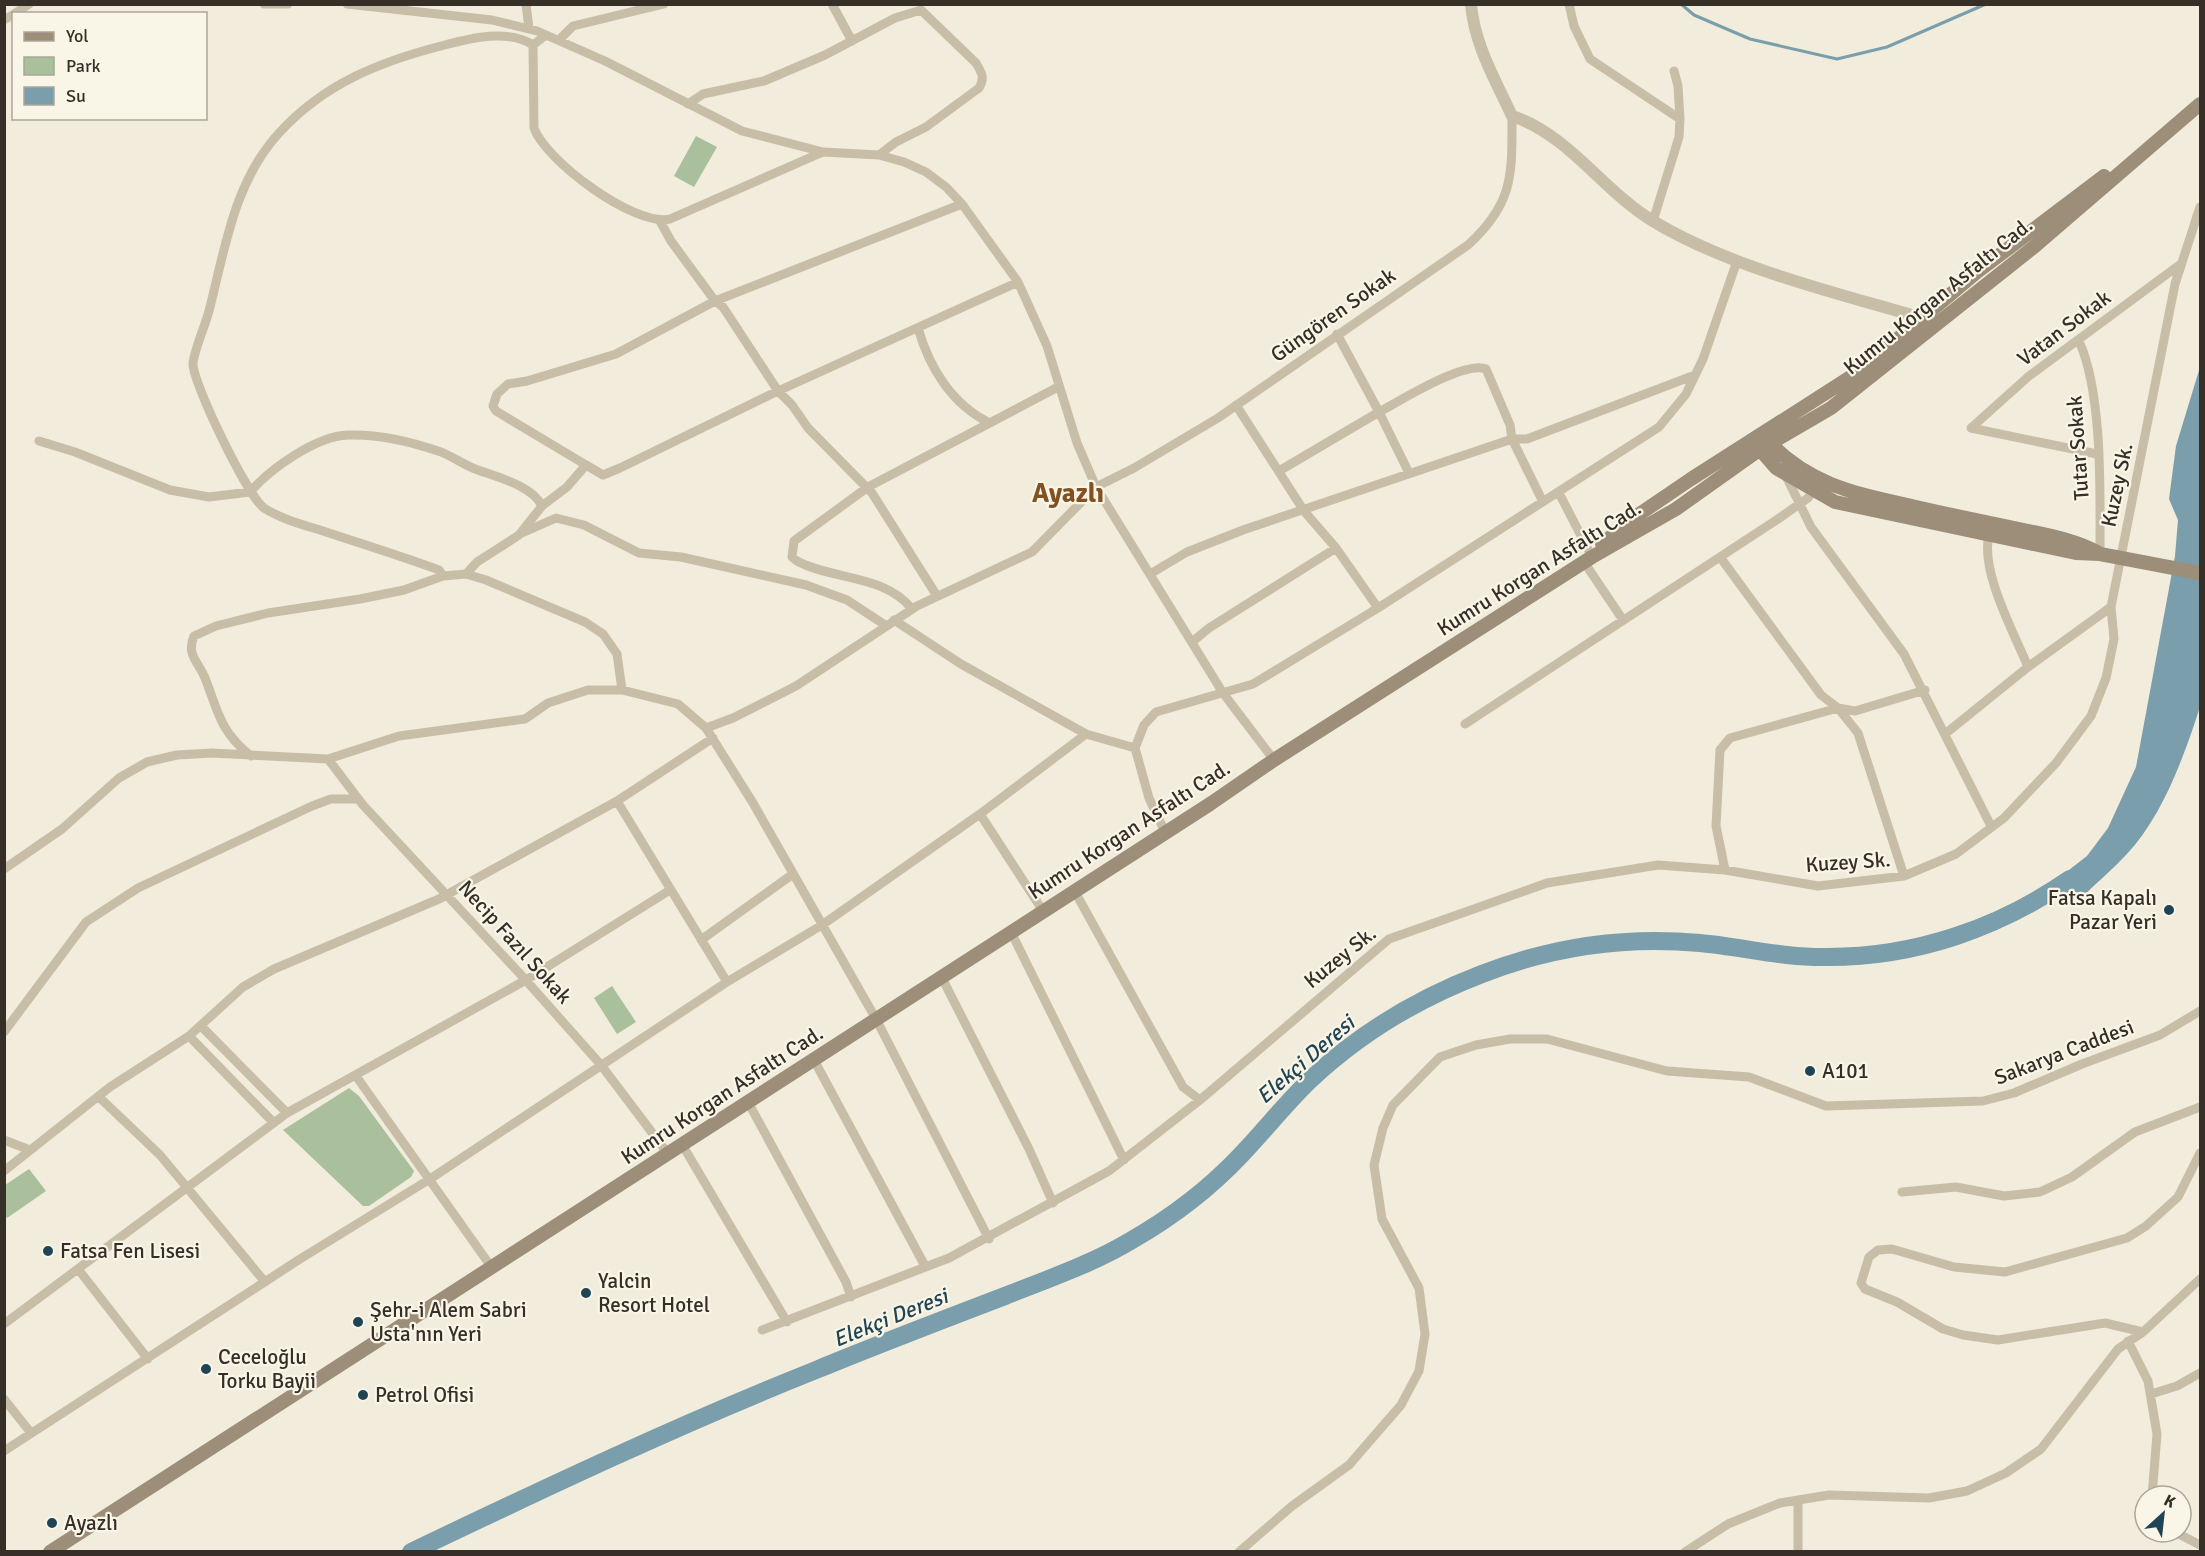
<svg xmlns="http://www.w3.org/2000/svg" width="2205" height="1556" font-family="Signika,sans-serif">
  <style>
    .green { fill: #aabf9c }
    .water { fill: #7b9eac }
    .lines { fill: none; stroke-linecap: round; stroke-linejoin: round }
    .stream { stroke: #7b9eac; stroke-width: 3 }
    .river { stroke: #7b9eac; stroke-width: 18 }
    .minor { stroke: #c8bea7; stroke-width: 9 }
    .tertiary { stroke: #c8bea7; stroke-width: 12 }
    .secondary { stroke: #9c8e79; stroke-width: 14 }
    .poi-dot { fill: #1f4455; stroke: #f9f5e7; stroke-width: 2 }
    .labels { text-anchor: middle; stroke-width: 4.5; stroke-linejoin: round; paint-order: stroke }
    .street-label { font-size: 21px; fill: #352f28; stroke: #f9f5e7 }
    .poi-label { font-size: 21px; fill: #352f28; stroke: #f9f5e7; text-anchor: start }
    .water-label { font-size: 22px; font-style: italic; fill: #1f4455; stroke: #f9f5e7 }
    .district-label { font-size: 27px; font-weight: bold; fill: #815124; stroke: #f9f5e7 }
  </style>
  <rect width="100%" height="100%" fill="#f1ecdb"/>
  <!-- green -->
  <path class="green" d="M696,136L717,147L694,187L674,176Z
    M612,986L636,1022L617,1034L594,998Z
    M349,1088L359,1096L414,1171L411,1177L369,1206H363L283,1130Z
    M29,1169L46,1191L7,1218L5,1215V1185Z"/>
  <!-- water -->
  <path class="water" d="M2200,367L2199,710C2183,759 2162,817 2126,855C2112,870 2096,883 2082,897L2048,898L2056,880L2087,856L2108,828L2136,767L2175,556L2178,520L2169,499L2176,446Z"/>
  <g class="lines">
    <!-- stream -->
    <path class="stream" d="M1681,4L1694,15L1750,39L1837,59L1887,47L1986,4"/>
    <!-- river -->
    <path class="river" d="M411,1552C545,1488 678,1425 816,1370C879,1344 942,1320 1005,1296C1048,1279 1092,1264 1132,1240C1172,1217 1209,1189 1241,1155C1265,1130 1285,1104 1310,1080C1359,1034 1419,998 1482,974C1551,947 1625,936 1700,943C1743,947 1784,958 1828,957C1916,957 1999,928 2070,879"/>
    <!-- minor -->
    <path class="minor" d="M264,4H288
      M347,4L492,20L537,31L605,61L742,131L823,152L879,155L904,162L926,172L946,187L962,204L1018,282L1047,346L1077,443L1096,487L1223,693L1274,760
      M526,4L529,29
      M832,4L852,41
      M1569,4L1574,26L1590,59L1680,119L1679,137L1653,221
      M14,14L29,4
      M4,20L14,14
      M546,35L533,45L534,128C545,160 634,227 670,219L823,152
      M560,39L573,26L664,4
      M1674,71L1678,86L1680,119
      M688,104L703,94L764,81L825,55L895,18L921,10L976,63C982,73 985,78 979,88L926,127L896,142L879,155
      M660,221L671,241L715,301L723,307L778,391L792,405L808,428L872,493L937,596
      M918,328C929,367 952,405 990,423
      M2079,341C2103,394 2100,494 2100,554
      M1236,405L1304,511L1336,548L1378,608
      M1971,428L2029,376L2182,263
      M1971,428L2097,454
      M39,441L75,452L170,490L209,497L250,492C270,469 316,436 348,435C378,434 409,441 438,451C451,455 462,464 475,469C496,477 532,485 542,506
      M586,465L496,411L493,406L497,394L508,384L527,381L616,354L715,301L962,204
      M1279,471L1379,412L1337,334
      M1409,473L1379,412C1400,401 1465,360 1486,369L1510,425L1512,439L1543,502
      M1785,474L1811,527L1904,654L1991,826
      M1559,493L1592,557
      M522,533L556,518L584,525L639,553L681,557L806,585L847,600L885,625
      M1989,535C1980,571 2014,633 2028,667
      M1720,557L1821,695L1838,708L1858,733L1904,876
      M1584,562L1623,620
      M466,574L477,562L519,535L542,506L567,487L586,465L603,475L620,468L778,391L1018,282
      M1150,574L1187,552L1243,530L1512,439H1527L1695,375
      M443,576L439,570C401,556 362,544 323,531C304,525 281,519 264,508C248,497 192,382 193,363C195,348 205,326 209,311C225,249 234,181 280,132C324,84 379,62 441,46C468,39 507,28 533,45
      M912,609C884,574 832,580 797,561L792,557L794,541L868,487L1058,387
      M894,620L961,664L1086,734
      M1192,642L1209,628L1336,548
      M1465,724L1778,519L1808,498L1817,486
      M706,728L733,718L796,686L917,606L1032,552L1096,487L1134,468L1218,418L1468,245C1514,203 1512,175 1512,116
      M1945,734L2028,667L2111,607
      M251,756C220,732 218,711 205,678C198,661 186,655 194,636L216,626L268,613L360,599L404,590L443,576L466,574L486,580L585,622L603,634L617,654L622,690
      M328,759L363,805L523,977L601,1065L669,1155
      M617,801L727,982
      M980,814L1043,911
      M1165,832L1149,798L1135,748L1144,725L1156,712L1253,684L1378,608L1659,427L1686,394L1703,359L1737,261
      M4,869L62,829L119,778L147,762L177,755L212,753L328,759L399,736L525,719L548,703L588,690H622L678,704L706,728L753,803L876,1019L989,1239
      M1725,870L1716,826L1720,750L1730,738L1838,708L1855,711L1925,690
      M1074,890L1183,1087L1200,1100
      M1011,932L1124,1160
      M701,940L793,874
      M941,976L1029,1149L1053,1203
      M201,1026L287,1113
      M4,1032L86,922L138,888L312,806L331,799H358
      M189,1036L274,1123
      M814,1060L925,1266
      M356,1076L492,1268
      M99,1097L160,1155L265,1282
      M748,1102L846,1282L851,1297
      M4,1140L30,1150
      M683,1146L787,1322
      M4,1171L110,1087L189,1036L243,987L274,969L439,899L617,801L713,738
      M1902,1192L1956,1187L2004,1196L2040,1192L2072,1177L2135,1132L2200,1107
      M78,1269L148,1359
      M4,1324L287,1113L526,980L670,890
      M762,1330L949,1258L1109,1171L1200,1100L1389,939L1547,883L1658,865L1725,870L1818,886L1904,876L1956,854L2004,818L2056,763L2091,716L2106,678L2114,639L2111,607L2175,284L2200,207
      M2143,1332L2105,1323L1998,1340L1963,1335L1943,1329L1897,1302L1865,1289L1861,1283L1869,1257L1878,1250L1892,1249L1954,1267L2005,1272L2127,1238L2146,1226L2178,1197L2200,1153
      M2128,1341L2148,1381L2157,1434L2152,1496
      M2151,1394L2177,1386L2200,1373
      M4,1399L31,1433
      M4,1451L300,1259L430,1179L727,982L822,925L980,814L1086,734L1135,748
      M1798,1500V1552
      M2175,1532L2200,1545
      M1239,1552L1292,1506L1349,1465L1401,1405L1419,1371L1425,1334L1419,1288L1382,1219L1374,1165L1383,1128L1393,1105L1440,1057L1476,1045L1510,1039H1547L1667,1071L1749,1077L1826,1106L1983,1101L2014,1093L2082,1064L2160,1035L2200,1011
      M1685,1552L1728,1524L1780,1503L1829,1495L1929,1498L1967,1491L2006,1473L2041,1449L2118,1349L2143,1332L2200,1279"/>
    <!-- tertiary -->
    <path class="tertiary" d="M1471,4C1474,44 1496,81 1512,116C1568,134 1603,191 1653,221C1728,267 1837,293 1922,318"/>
    <!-- secondary -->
    <path class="secondary" d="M1766,439C1809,486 1858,494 1916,507C1951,515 1985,522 2019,529C2046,535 2073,539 2097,552
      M1756,445L1776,468L1835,502L2076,553L2100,554L2200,573
      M1602,544L1638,515L1691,479L1857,373L1977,272L2104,176
      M50,1552L1210,804L1274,760L1592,557L1676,509L1759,450L1831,408L2035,246L2200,104"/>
  </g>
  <!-- markers -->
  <g class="poi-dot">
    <circle cx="2169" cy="910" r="6"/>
    <circle cx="1810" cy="1071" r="6"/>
    <circle cx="48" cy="1251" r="6"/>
    <circle cx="586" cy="1293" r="6"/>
    <circle cx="358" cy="1322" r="6"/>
    <circle cx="206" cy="1369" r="6"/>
    <circle cx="363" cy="1395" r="6"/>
    <circle cx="52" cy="1523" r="6"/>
  </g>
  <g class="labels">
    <!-- street labels -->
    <g class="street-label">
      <text transform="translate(1938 296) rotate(-39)" y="7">Kumru Korgan Asfaltı Cad.</text>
      <text transform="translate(1333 315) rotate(-35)" y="7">Güngören Sokak</text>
      <text transform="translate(2064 328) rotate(-37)" y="7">Vatan Sokak</text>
      <text transform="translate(2078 448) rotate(-94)" y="7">Tutar Sokak</text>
      <text transform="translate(2117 485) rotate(-78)" y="7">Kuzey Sk.</text>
      <text transform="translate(1539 568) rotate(-32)" y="7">Kumru Korgan Asfaltı Cad.</text>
      <text transform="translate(1129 830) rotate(-33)" y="7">Kumru Korgan Asfaltı Cad.</text>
      <text transform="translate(1848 862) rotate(-4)" y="7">Kuzey Sk.</text>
      <text transform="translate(515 942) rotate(48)" y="7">Necip Fazıl Sokak</text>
      <text transform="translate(1340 957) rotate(-39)" y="7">Kuzey Sk.</text>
      <text transform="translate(2064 1052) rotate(-21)" y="7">Sakarya Caddesi</text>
      <text transform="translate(722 1095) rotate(-33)" y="7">Kumru Korgan Asfaltı Cad.</text>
    </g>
    <!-- poi labels -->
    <g class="poi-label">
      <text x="2157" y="905" text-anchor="end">Fatsa Kapalı<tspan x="2157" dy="24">Pazar Yeri</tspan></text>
      <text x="1822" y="1078">A101</text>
      <text x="60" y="1258">Fatsa Fen Lisesi</text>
      <text x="598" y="1288">Yalcin<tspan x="598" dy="24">Resort Hotel</tspan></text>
      <text x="370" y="1317">Şehr-i Alem Sabri<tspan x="370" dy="24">Usta'nın Yeri</tspan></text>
      <text x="218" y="1364">Ceceloğlu<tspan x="218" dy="24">Torku Bayii</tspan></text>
      <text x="375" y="1402">Petrol Ofisi</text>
      <text x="64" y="1530">Ayazlı</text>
    </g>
    <!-- water labels -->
    <g class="water-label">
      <text transform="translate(1305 1059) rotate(-41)" y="8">Elekçi Deresi</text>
      <text transform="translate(890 1317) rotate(-22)" y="8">Elekçi Deresi</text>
    </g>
    <!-- district labels -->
    <g class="district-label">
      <text x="1068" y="502">Ayazlı</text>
    </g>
  </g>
  <!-- border -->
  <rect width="2205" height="1556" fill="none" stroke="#352f28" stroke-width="12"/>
  <!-- legend -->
  <rect x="12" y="12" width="195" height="108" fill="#f9f5e7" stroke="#aba69b" stroke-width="1.5"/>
  <rect x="24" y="32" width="30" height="9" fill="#9c8e79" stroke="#aba69b" stroke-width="1.5"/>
  <text x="66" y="42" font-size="18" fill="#352f28">Yol</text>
  <rect x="24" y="57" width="30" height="18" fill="#aabf9c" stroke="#aba69b" stroke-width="1.5"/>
  <text x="66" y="72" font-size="18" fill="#352f28">Park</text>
  <rect x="24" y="87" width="30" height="18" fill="#7b9eac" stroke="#aba69b" stroke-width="1.5"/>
  <text x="66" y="102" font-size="18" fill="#352f28">Su</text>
  <!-- north arrow -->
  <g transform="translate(2163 1514) rotate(27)"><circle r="28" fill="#f9f5e7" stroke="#aba69b" stroke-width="1.5"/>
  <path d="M0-4.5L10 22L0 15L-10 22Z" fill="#1f4455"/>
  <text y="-9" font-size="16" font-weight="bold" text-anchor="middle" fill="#352f28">K</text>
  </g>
</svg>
